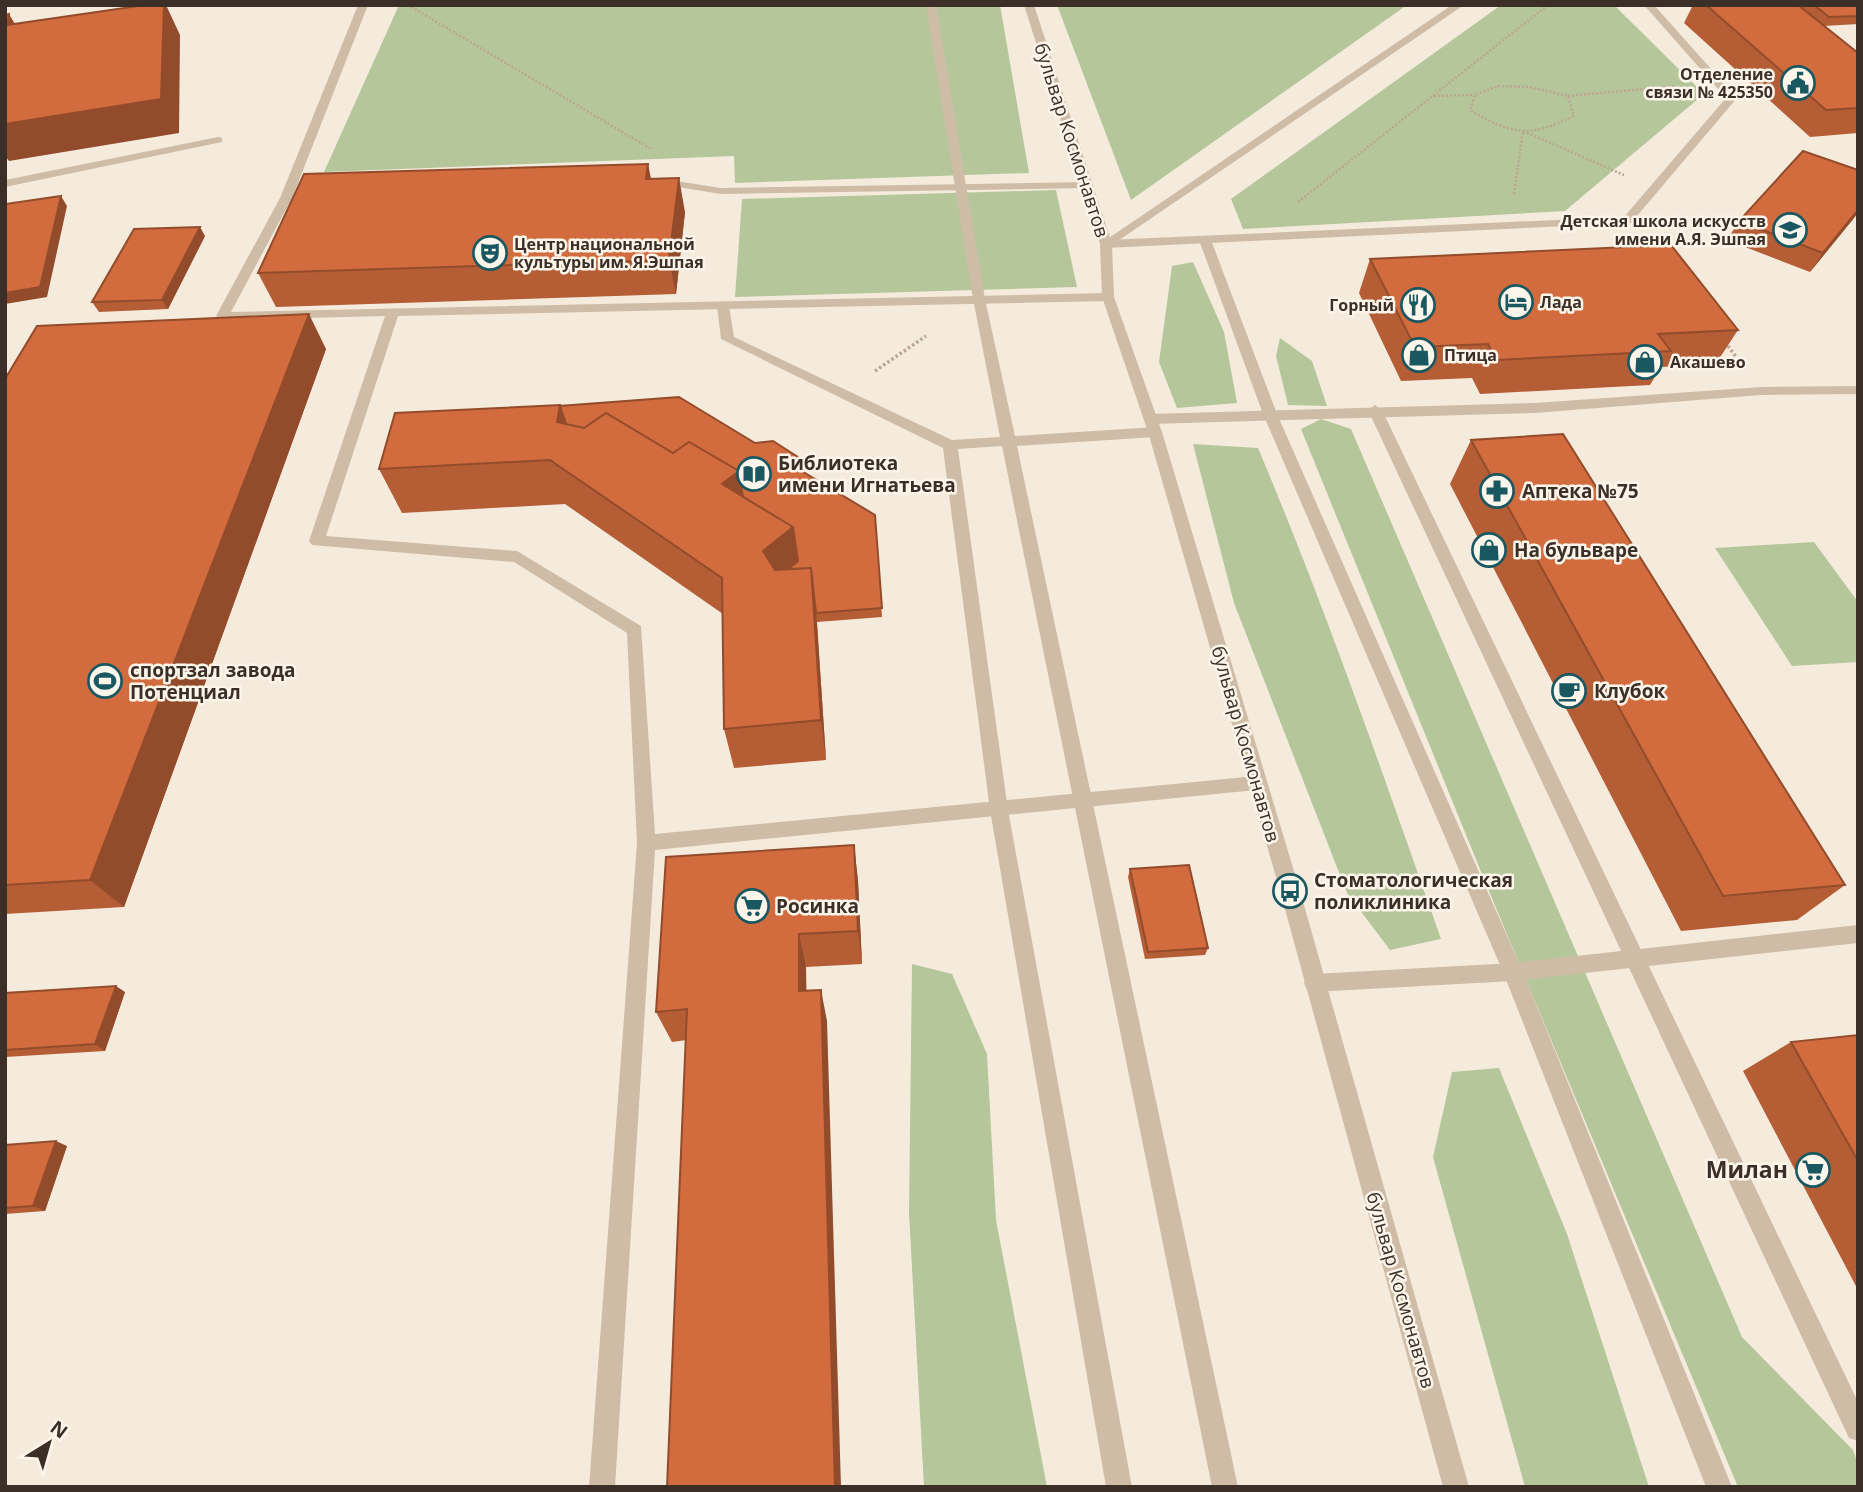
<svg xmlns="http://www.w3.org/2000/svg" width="1863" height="1492" font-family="'Open Sans',sans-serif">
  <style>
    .green { fill: #b5c69b }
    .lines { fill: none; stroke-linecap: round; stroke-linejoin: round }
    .path-far1 { stroke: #bba691; stroke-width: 2.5; stroke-dasharray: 2 2; stroke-linecap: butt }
    .path { stroke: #bba691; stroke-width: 3.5; stroke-dasharray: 2.5 2.5; stroke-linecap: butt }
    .service { fill: #cfbca7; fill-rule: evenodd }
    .pedestrian { fill: #cfbca7; fill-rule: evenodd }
    .minor { fill: #cfbca7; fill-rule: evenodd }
    .tertiary { fill: #cfbca7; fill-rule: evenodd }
    .wall { fill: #b55d35 }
    .shaded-wall { fill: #934c2b }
    .building { fill: #d26c3e; stroke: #934c2b; stroke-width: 2 }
    .labels { text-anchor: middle; stroke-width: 5; stroke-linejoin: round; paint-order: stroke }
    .far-poi-label { font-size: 16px; font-weight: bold; fill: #3b2f28; stroke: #fcf5ea; text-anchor: start }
    .street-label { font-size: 19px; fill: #3b2f28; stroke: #fcf5ea }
    .poi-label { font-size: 19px; font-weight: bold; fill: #3b2f28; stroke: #fcf5ea; text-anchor: start }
    .near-poi-label { font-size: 23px; font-weight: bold; fill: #3b2f28; stroke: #fcf5ea; text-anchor: end }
  </style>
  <rect width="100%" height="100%" fill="#f5ebdd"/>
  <!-- green -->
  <path class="green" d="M399,5H1000L1029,173L735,183L734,156L324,172Z
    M1057,5H1407L1131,200Z
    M1501,5H1614L1704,94L1565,211L1243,229L1231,199Z
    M1056,190L1077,287L735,297L742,199Z
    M1193,262L1224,332L1237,403L1177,408L1159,362L1172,266Z
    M1280,338L1312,361L1327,406L1288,405L1276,356Z
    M1321,419L1351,429L1742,1337L1853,1450L1858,1464V1487H1738L1486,884L1301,429Z
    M1193,444L1258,448C1326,609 1383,774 1441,939L1390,950L1347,893L1234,603Z
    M1814,542L1858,602V662L1792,666L1715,548Z
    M912,964L952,974L987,1054L996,1220L1047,1487H924L909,1213Z
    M1499,1068L1567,1234L1649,1487H1525L1433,1157L1452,1072Z"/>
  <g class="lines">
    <!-- path-far1 -->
    <path class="path-far1" d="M408,5L651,149
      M1498,86L1530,87L1568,96L1574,116C1529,138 1512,135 1470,110L1475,95Z
      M1434,96L1475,95
      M1568,96L1676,86
      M1514,194L1523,131L1624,175
      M1298,202L1548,5"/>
    <!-- path -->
    <path class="path" d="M1725,342L1739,361
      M875,371L926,336"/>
    <!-- service -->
    <path class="service" d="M358,5H368L292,198L231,312L1108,293L1114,297L1108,301L398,316L326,536L517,551L641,626L655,834L1256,776L1262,778L1265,783L1262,788L1256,790L655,850L615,1487H589L637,843L627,633L514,562L312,545L309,541L385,316L222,320L216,316L280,198Z
      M1644,5H1654L1737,98L1631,223L1106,248L1100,244L1106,240L1624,217L1726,98Z
      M218,137L222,138V142L5,187V180Z
      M657,178L721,188L1087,182L1093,185L1087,188L721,194L653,183V179Z
      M1858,386V394L1761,395L1535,413L1150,424L1143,419L1150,414L1535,403L1761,387Z
      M1858,925V943L1513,981L1314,992L1307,990L1304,983L1307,976L1314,974L1513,963Z"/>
    <!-- pedestrian -->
    <path class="pedestrian" d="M926,5H936L985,299L1015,436L1155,427L1162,432L1155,437L1017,446L1238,1487H1212L1002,446L958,449L1008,810L1132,1487H1106L990,810L943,448L721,339L717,306L723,302L729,306L734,337L952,440L1000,437L973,299Z
      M1201,237L1211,240L1277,414L1523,972L1732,1487H1706L1503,972L1263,414L1199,240Z
      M1375,405L1382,410L1858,1402V1441L1849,1438L1368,410Z"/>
    <!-- minor -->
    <path class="minor" d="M1024,5H1034L1112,244L1110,247L1100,244Z"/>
    <!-- tertiary -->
    <path class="tertiary" d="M1452,5H1464L1112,245L1114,297L1162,432L1300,891L1469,1487H1443L1280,891L1148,432L1102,297L1100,244Z"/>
  </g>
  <!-- wall -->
  <path class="wall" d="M1693,5H1798L1800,7L1801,5H1858V24L1824,26L1858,53V133L1810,137L1684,23Z
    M1858,170V213L1810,272L1727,240L1739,221Z
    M651,179L685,212L676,294L276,307L258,273Z
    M205,236L168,309L99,312L92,302Z
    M1370,259L1738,330L1715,365L1661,367L1650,385L1480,394L1472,378L1401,381L1359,293Z
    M326,349L124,907L5,914V379Z
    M395,413L800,470L875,515L882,617L817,622L826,760L734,768L724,729L723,614L565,504L402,513L379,469Z
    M1471,440L1845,885L1797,920L1681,931L1450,484Z
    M854,845L858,881L862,964L806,967V991L827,1021L672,1042L656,1012Z
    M1130,869L1208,948L1205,955L1145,959L1128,877Z
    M125,992L105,1051L5,1057V993Z
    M1858,1035V1290L1743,1071L1791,1042Z
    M5,1145L67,1146L45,1211L5,1214Z"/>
  <!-- shaded-wall -->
  <path class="shaded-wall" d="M164,5H166L180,35L179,133L9,161L5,156V124Z
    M9,14L28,46L7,25Z
    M648,164L655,198L646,179Z
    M679,178L685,212L676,294L669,260Z
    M61,196L67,206L47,297L5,304V293Z
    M1858,210V213L1810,272L1823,253Z
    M200,227L205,236L168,309L162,300Z
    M309,314L326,349L124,907L90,880Z
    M560,405L574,449L557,422Z
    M739,471L746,515L722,484Z
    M793,527L799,571L769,585L763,551Z
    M811,568L816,610L826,760L821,720Z
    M854,845L858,881L862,964L858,931Z
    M799,934L806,967L807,1022L799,991Z
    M116,986L125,992L105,1051L95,1044Z
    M821,990L827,1021L841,1487H835Z
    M56,1141L67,1146L45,1211L33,1206Z"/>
  <!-- building -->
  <path class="building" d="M145,5H164L161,99L5,124V15L9,14L7,25Z
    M1706,5H1798L1858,53V108L1826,110Z
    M1814,5H1858V16L1829,17Z
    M1803,151L1858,170V210L1823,253L1739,221Z
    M648,164L646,179L679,178L669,260L258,273L304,174Z
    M61,196L40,287L5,293V204Z
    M200,227L162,300L92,302L134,229Z
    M1671,245L1738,330L1658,334L1671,351L1497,360L1488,344L1415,347L1370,259Z
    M309,314L90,880L5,885V379L37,326Z
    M679,397L755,443L773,441L798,457L800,470L875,515L882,608L816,613L811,568L788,569L798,561L793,527L743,497L739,471L689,442L673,453L606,413L584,428L566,424L560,406Z
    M560,405L557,422L584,428L606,413L673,453L689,442L739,471L722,484L793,527L763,551L775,570L811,568L821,720L724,729L722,578L550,460L379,469L395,413Z
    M1563,434L1845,885L1723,896L1471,440Z
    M854,845L858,931L799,934V991L821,990L835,1487H667L687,1009L656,1012L666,857Z
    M1189,865L1208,948L1148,952L1130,869Z
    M116,986L95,1044L5,1050V993Z
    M1858,1035V1161L1791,1042Z
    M56,1141L33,1206L5,1208V1145Z"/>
  <!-- icons -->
  <defs>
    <g id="civic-ring" transform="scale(1.75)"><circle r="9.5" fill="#fcf5ea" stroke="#195761" stroke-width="1.5"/><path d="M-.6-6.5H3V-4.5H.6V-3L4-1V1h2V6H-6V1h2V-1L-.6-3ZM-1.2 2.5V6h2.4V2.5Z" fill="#195761"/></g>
    <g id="school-ring" transform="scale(1.75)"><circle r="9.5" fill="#fcf5ea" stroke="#195761" stroke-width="1.5"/><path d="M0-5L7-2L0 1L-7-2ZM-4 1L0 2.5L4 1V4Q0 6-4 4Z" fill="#195761"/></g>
    <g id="theatre-ring" transform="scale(1.75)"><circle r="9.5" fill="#fcf5ea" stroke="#195761" stroke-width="1.5"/><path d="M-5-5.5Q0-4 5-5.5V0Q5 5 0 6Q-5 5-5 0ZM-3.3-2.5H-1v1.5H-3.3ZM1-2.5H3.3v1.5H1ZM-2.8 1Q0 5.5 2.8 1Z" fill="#195761"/></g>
    <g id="hotel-ring" transform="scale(1.75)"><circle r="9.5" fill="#fcf5ea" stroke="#195761" stroke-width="1.5"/><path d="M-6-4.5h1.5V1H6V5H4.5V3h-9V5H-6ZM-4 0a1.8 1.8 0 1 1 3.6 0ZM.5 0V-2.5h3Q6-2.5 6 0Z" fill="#195761"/></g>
    <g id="restaurant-ring" transform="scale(1.75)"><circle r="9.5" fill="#fcf5ea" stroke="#195761" stroke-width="1.5"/><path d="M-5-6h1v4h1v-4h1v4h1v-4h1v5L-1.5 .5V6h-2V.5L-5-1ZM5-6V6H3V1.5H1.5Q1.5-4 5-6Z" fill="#195761"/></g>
    <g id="shop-ring" transform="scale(1.75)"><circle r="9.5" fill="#fcf5ea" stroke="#195761" stroke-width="1.5"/><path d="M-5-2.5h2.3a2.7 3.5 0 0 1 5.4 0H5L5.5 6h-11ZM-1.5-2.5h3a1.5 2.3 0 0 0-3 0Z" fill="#195761"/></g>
    <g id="library-ring" transform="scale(1.75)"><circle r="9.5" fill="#fcf5ea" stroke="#195761" stroke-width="1.5"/><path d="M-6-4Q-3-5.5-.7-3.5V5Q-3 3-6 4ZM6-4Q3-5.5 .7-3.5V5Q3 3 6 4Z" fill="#195761"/></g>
    <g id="pharmacy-ring" transform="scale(1.75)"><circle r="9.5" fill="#fcf5ea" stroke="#195761" stroke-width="1.5"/><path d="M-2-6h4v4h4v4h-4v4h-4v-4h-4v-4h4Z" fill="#195761"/></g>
    <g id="stadium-ring" transform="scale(1.75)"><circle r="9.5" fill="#fcf5ea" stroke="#195761" stroke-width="1.5"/><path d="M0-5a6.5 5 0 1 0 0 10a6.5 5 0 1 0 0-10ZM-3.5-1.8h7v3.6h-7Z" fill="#195761"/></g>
    <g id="cafe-ring" transform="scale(1.75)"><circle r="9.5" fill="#fcf5ea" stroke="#195761" stroke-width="1.5"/><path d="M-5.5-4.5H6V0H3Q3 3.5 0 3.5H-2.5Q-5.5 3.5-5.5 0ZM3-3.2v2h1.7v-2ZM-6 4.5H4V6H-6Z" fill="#195761"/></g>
    <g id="bus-ring" transform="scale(1.75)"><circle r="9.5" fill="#fcf5ea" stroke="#195761" stroke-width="1.5"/><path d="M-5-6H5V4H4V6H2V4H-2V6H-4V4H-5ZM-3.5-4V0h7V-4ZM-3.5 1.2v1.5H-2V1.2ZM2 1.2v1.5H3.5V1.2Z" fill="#195761"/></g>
    <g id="supermarket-ring" transform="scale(1.75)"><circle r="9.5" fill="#fcf5ea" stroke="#195761" stroke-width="1.5"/><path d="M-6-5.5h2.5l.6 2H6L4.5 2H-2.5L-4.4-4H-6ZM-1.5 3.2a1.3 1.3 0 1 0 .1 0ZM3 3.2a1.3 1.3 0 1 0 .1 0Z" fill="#195761"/></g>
  </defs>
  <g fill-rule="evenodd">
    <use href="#civic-ring" x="1798" y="83"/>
    <use href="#school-ring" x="1790" y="230"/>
    <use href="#theatre-ring" x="490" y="253"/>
    <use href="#hotel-ring" x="1516" y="302"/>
    <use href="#restaurant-ring" x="1418" y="305"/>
    <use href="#shop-ring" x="1419" y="355"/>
    <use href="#shop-ring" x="1645" y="362"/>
    <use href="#library-ring" x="754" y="474"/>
    <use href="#pharmacy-ring" x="1497" y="491"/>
    <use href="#shop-ring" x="1489" y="550"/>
    <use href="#stadium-ring" x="105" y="681"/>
    <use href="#cafe-ring" x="1569" y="691"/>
    <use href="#bus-ring" x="1290" y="891"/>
    <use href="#supermarket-ring" x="752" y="906"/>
    <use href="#supermarket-ring" x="1813" y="1170"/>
  </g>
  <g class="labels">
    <!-- far-poi labels -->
    <g class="far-poi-label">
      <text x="1773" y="80" text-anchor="end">Отделение<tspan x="1773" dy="18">связи № 425350</tspan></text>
      <text x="1766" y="227" text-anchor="end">Детская школа искусств<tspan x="1766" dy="18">имени А.Я. Эшпая</tspan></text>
      <text x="514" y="250">Центр национальной<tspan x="514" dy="18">культуры им. Я.Эшпая</tspan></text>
      <text x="1540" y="308">Лада</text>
      <text x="1394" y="311" text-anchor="end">Горный</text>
      <text x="1444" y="361">Птица</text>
      <text x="1670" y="368">Акашево</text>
    </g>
    <!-- street labels -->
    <g class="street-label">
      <text transform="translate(1072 140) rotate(72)" y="7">бульвар Космонавтов</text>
      <text transform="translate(1246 744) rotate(74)" y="7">бульвар Космонавтов</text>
      <text transform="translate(1401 1290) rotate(74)" y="7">бульвар Космонавтов</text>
    </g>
    <!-- poi labels -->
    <g class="poi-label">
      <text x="778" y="470">Библиотека<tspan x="778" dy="22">имени Игнатьева</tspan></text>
      <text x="1522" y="498">Аптека №75</text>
      <text x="1514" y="557">На бульваре</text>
      <text x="130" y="677">спортзал завода<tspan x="130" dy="22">Потенциал</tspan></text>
      <text x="1594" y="698">Клубок</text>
      <text x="1314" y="887">Стоматологическая<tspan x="1314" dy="22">поликлиника</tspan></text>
      <text x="776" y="913">Росинка</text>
    </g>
    <!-- near-poi labels -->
    <g class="near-poi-label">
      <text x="1788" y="1178">Милан</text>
    </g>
  </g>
  <!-- border -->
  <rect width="1863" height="1492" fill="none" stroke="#3b2f28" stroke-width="14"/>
  <!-- north arrow -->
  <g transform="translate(49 1443) rotate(37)" stroke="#fcf5ea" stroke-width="5" paint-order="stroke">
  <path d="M0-5L12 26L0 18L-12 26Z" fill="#3b2f28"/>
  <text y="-10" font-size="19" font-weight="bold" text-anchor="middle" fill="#3b2f28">N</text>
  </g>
</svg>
